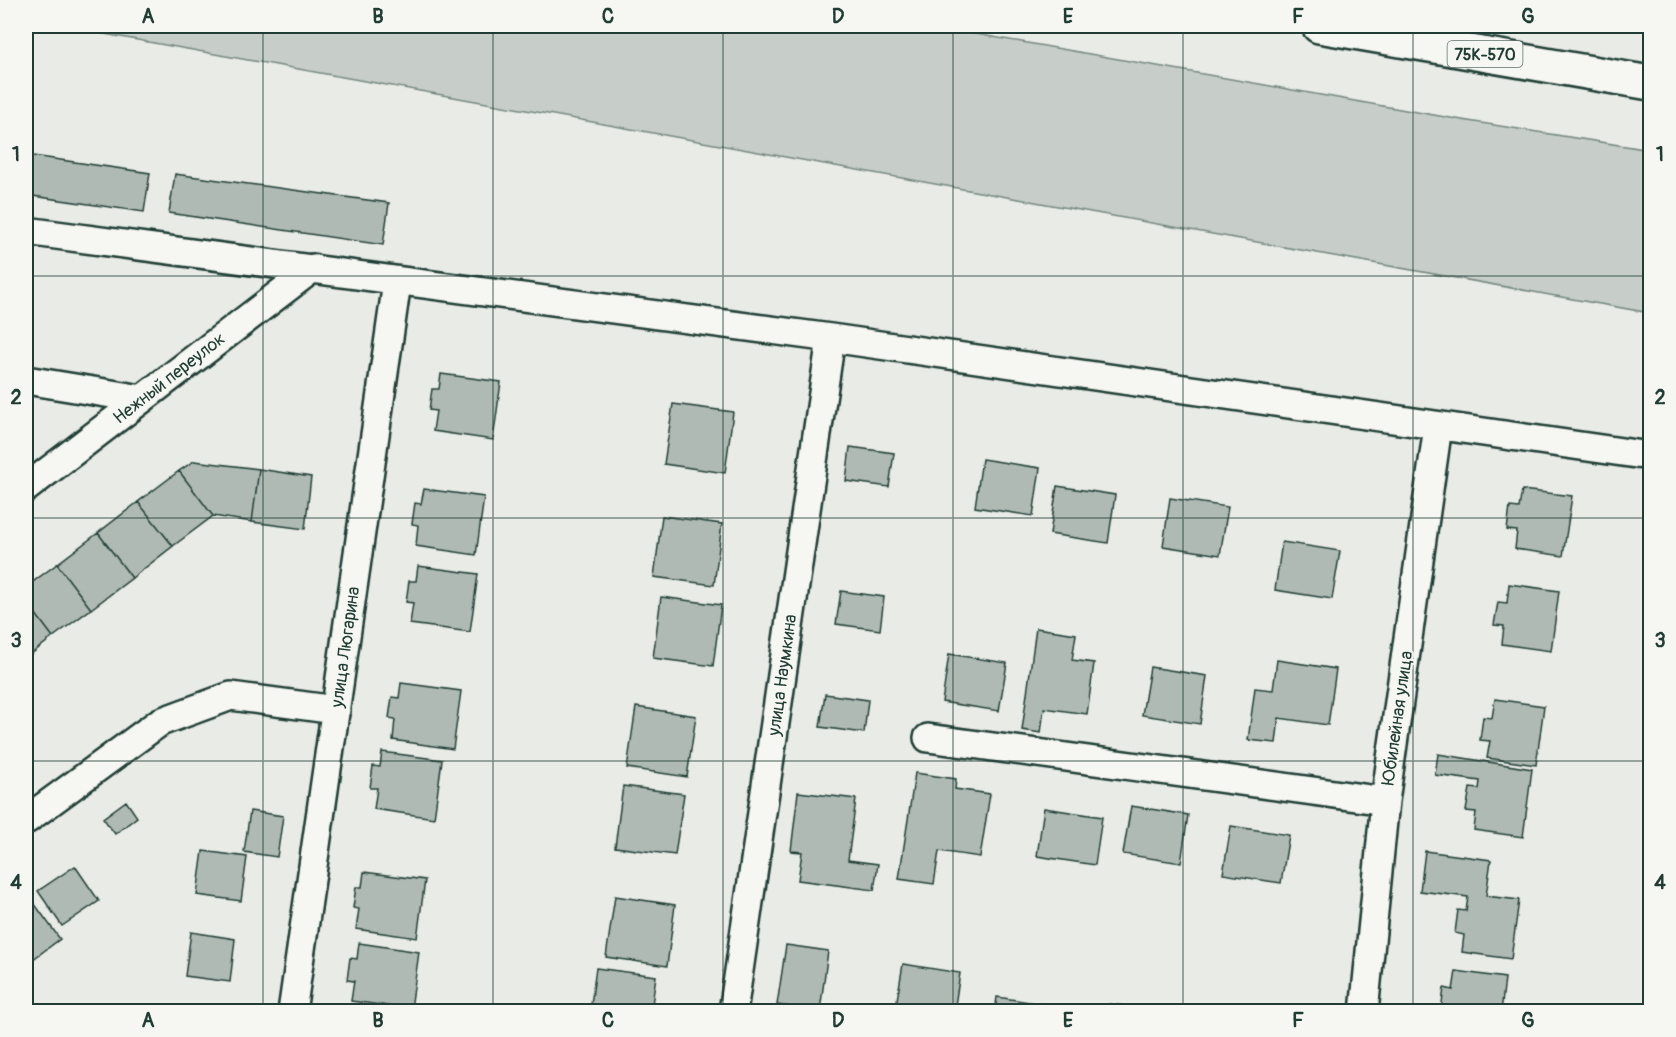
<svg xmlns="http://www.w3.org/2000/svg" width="1676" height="1037" font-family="Pangolin,sans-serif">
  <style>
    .green { fill: #c7cec9; stroke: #73867e; stroke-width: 1.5 }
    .building { fill: #b0bab5; stroke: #1f3d34; stroke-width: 1.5 }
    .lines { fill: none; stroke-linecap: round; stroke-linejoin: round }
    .minor-casing { stroke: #1f3d34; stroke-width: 32 }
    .primary-casing { stroke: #1f3d34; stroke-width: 38 }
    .minor { stroke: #f6f6f2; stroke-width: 27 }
    .primary { stroke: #f6f6f2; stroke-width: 33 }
    .grid { fill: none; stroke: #1f3d34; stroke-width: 1.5; stroke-opacity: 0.55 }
    .labels { text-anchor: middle; stroke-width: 4.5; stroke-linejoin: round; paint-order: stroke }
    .shield { fill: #f6f6f2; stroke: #60746d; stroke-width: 1.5 }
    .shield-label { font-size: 16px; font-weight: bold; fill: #1f3d34 }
    .street-label { font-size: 18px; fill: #1f3d34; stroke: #f6f6f2 }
    .neatline { fill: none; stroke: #1f3d34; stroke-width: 2 }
    .grid-label { font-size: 20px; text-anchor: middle; font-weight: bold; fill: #1f3d34 }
  </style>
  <rect width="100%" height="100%" fill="#e9ebe7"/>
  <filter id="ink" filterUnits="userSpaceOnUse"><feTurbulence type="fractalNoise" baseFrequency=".0167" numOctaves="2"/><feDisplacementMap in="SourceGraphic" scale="12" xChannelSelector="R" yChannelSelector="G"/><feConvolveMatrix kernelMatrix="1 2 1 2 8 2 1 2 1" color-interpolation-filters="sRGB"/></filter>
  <g filter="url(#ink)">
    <!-- green -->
    <path class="green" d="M60,26H931L1462,120L1650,150V313Z"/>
    <!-- building -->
    <path class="building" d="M26,155L150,173L144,212L26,195Z
      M175,174L389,203L383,245L169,213Z
      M441,374L501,382L493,440L433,431L436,411L429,410L432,389H439Z
      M673,404L733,412L725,473L664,464Z
      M850,447L894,453L889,487L846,481Z
      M982,459L1040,468L1033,516L975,507Z
      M194,461L259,469L252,522L213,516L179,471Z
      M259,469L311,477L305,529L252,522Z
      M179,471L213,516L173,546L138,502Z
      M1057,486L1115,495L1108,543L1050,534Z
      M424,489L484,497L476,555L416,546L418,525L412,524L415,503L421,504Z
      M1522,490L1572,496L1563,556L1515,549L1517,531L1507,530L1510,507L1519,508Z
      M1170,498L1228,507L1220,555L1163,546Z
      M138,502L173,546L132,578L98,533Z
      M662,516L722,524L714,585L654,577Z
      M98,533L132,578L91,609L57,564Z
      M1282,542L1340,551L1332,599L1275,590Z
      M57,564L91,609L53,637L26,601V587Z
      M418,566L478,574L470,632L410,624L413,603L406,602L409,581H416Z
      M1509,584L1559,591L1551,651L1502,644L1504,626L1494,625L1498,602L1507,603Z
      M841,591L884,597L880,630L836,624Z
      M661,597L721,605L713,666L653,658Z
      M26,601L53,637L26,658Z
      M1036,628L1076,634L1072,660L1094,663L1087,714L1044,708L1041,733L1022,730Z
      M949,654L1007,663L999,711L942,702Z
      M1277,660L1336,669L1328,725L1279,718L1276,743L1248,740L1255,688L1273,690Z
      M1150,667L1207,676L1200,724L1142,715Z
      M401,683L461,691L453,749L393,740L395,719L389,718L392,697L399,698Z
      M825,694L868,700L864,733L820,727Z
      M1495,699L1544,706L1536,765L1487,758L1490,741L1480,740L1483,717L1492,718Z
      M636,707L696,716L687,777L627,768Z
      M382,752L442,760L434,818L374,809L377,788H370L373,766L380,767Z
      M1438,754L1532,769L1523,837L1474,830L1476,812L1466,811L1470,788L1479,789L1480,781L1435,775Z
      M915,773L956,779L955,789L990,794L980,857L939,851L934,884L899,879Z
      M623,786L684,794L675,855L615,847Z
      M798,792L856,799L848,860L878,864L874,890L798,880L802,852L791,851Z
      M126,801L137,817L115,834L103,818Z
      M1131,806L1188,815L1181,863L1123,854Z
      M1044,808L1102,817L1095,865L1037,856Z
      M250,811L283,816L277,857L244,852Z
      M1231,826L1289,835L1281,883L1223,874Z
      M203,851L247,857L241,901L197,895Z
      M1425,851L1491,860L1486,896L1519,900L1511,959L1462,952L1464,935L1455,933L1458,910L1466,911L1468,897L1420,891Z
      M75,866L99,901L62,926L38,891Z
      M364,872L425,880L417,938L356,929L359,909L353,908L356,887H362Z
      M26,892L60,939L32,960L26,951Z
      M615,896L675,905L667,966L606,957Z
      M191,932L235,939L230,982L185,976Z
      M359,943L419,952L411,1009L351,1001L354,981L347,980L350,958L357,959Z
      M786,945L828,951L820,1011L777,1005Z
      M903,964L960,973L954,1012H895Z
      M596,968L656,976L651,1012H590Z
      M1456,971L1505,978L1501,1012L1441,1011L1444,988L1453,990Z
      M997,997L1055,1006L1054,1012H995Z
      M1109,1004L1163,1011V1012H1108Z"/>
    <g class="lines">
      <!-- minor casing -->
      <g class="minor-casing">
        <path id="minor" d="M26,231L831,338L1650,456
          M26,380L142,399
          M26,488L313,268
          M928,738L1385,801
          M26,820L160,722L231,696L336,710
          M292,1012L397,282
          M733,1012L831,338
          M1364,1012L1385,801L1438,426"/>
      </g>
      <!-- primary casing -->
      <g class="primary-casing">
        <path id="primary" d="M1319,26L1650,83"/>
      </g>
      <!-- minor -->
      <use href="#minor" class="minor"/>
      <!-- primary -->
      <use href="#primary" class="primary"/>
    </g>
  </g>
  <!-- grid -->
  <path class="grid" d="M263,26V1012M493,26V1012M723,26V1012M953,26V1012M1183,26V1012M1413,26V1012M26,276H1650M26,518H1650M26,761H1650"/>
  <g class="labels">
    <!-- shield labels -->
    <rect class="shield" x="1447.5" y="41" width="75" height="26" rx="4.5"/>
    <g class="shield-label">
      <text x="1485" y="60">75К-570</text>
    </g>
    <!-- street labels -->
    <g class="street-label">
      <text transform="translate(169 378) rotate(-38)" y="6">Нежный переулок</text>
      <text transform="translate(345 647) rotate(-82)" y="6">улица Люгарина</text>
      <text transform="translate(782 675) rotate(-82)" y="6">улица Наумкина</text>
      <text transform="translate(1397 718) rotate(-82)" y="6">Юбилейная улица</text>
    </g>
  </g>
  <!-- margin -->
  <rect width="1676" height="1037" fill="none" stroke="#f6f6f2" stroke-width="66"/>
  <rect x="33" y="33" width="1610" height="971" class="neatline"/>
  <g class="grid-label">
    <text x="148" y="23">A</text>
    <text x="378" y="23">B</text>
    <text x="608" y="23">C</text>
    <text x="838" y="23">D</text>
    <text x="1068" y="23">E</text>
    <text x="1298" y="23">F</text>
    <text x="1528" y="23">G</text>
    <text x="16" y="161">1</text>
    <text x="1660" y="161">1</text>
    <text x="16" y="404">2</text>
    <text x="1660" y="404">2</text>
    <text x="16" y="647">3</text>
    <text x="1660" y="647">3</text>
    <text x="16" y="889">4</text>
    <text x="1660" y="889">4</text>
    <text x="148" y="1027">A</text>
    <text x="378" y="1027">B</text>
    <text x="608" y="1027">C</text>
    <text x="838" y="1027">D</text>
    <text x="1068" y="1027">E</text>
    <text x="1298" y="1027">F</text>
    <text x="1528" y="1027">G</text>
  </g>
</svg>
